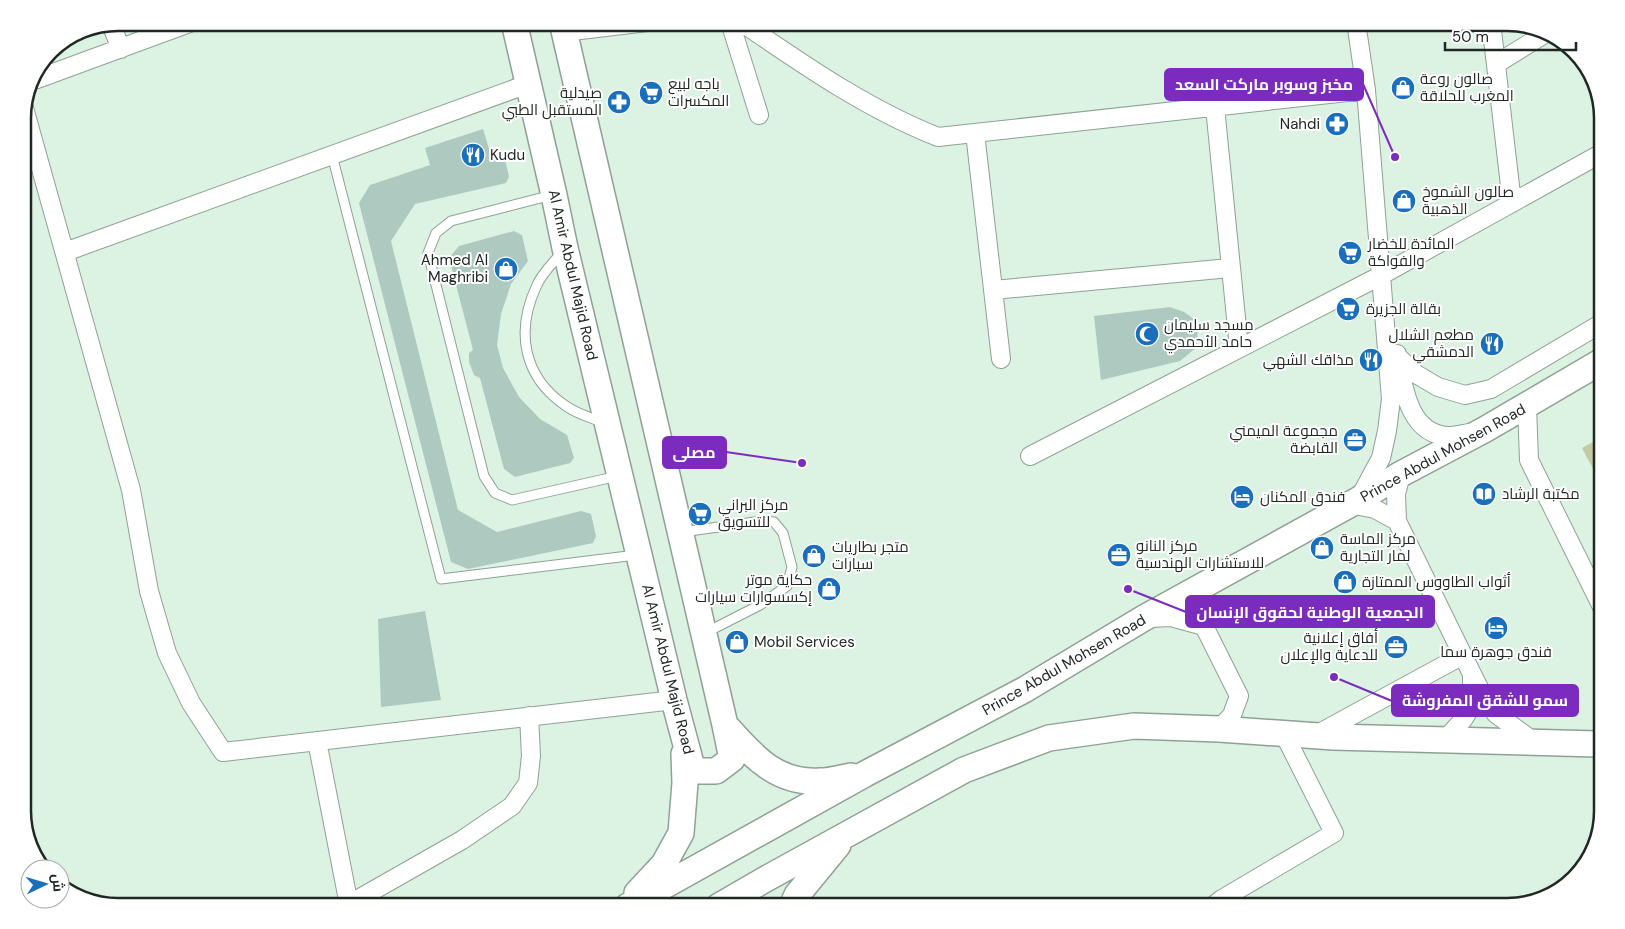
<svg xmlns="http://www.w3.org/2000/svg" width="1625" height="929" font-family="'DM Sans',Cairo,sans-serif">
  <style>
    .pitch { fill: #c3cba5 }
    .building { fill: #aec9c0 }
    .lines { fill: none; stroke-linecap: round; stroke-linejoin: round }
    .service-casing { stroke: #8da294; stroke-width: 11 }
    .minor-casing { stroke: #8da294; stroke-width: 20 }
    .secondary-casing { stroke: #8da294; stroke-width: 28 }
    .service { stroke: #fff; stroke-width: 9 }
    .minor { stroke: #fff; stroke-width: 18 }
    .secondary { stroke: #fff; stroke-width: 25 }
    .labels { text-anchor: middle; stroke-width: 4; stroke-linejoin: round; paint-order: stroke }
    .poi-label { font-size: 15px; fill: #202823; stroke: #fff; text-anchor: start }
    .street-label { font-size: 15px; fill: #202823; stroke: #fff }
    .rim { fill: none; stroke: #202823; stroke-width: 2.5 }
    .leader { fill: none; stroke: #7b2cbf; stroke-width: 2 }
    .callout-dot { fill: #7b2cbf; stroke: #fff; stroke-width: 2 }
    .callout { fill: #7b2cbf; stroke: #7b2cbf; stroke-width: 2 }
    .callout-label { font-size: 16px; text-anchor: middle; font-weight: bold; fill: #fff }
  </style>
  <rect width="100%" height="100%" fill="#dcf2e3"/>
  <!-- pitch -->
  <path class="pitch" d="M1602,437V486L1582,448Z"/>
  <!-- building -->
  <path class="building" d="M483,129L490,152L497,150L504,155L509,177L506,183L415,204L391,241L458,510L497,532L581,511L591,514L596,536L593,543L468,569L451,562L359,203L370,185L430,165L425,148Z
    M514,231L522,235L528,261L511,284L501,314L497,345L503,368L519,397L540,419L567,435L574,458L570,463L515,477L504,469L480,378L474,375L469,362V353L473,350L449,258L459,246Z
    M1170,307L1184,312L1198,322L1197,347L1180,361L1101,380L1094,316Z
    M425,611L441,700L381,707L378,619Z"/>
  <g class="lines">
    <!-- service casing -->
    <g class="service-casing">
      <path id="service" d="M332,155L441,579L636,555
        M552,195L451,221L436,233L428,253L484,476L495,493L512,500L618,476
        M562,252C554,262 542,273 537,285C515,331 523,377 566,406C577,414 592,418 604,423
        M682,532L762,521L774,522L783,533L792,567L787,586L760,605L705,633"/>
    </g>
    <!-- minor casing -->
    <g class="minor-casing">
      <path id="minor" d="M730,22L759,115
        M741,22C804,65 867,109 938,137L1366,90
        M1356,22L1366,90L1391,399L1387,431L1381,458L1360,497
        M1491,22L1512,203
        M111,24L121,49
        M564,32L647,22
        M1496,64L1546,33
        M37,79L192,22
        M1215,107L1239,348
        M24,108L131,490L149,591L167,653L191,703L223,752L674,700
        M975,133L1001,359
        M65,252L528,84
        M993,290L1230,268
        M1397,354C1403,385 1408,436 1450,436C1456,436 1463,434 1469,433
        M1397,356L1416,374L1438,387L1465,395L1491,389L1602,323
        M1527,406L1529,460L1602,607
        M1030,456L1380,276L1602,153
        M1401,474L1396,494L1397,521L1472,674L1483,696L1496,714L1533,741
        M1350,504L1375,509L1397,521
        M1149,618L1171,617L1204,626L1239,696L1232,715L1219,729
        M1314,736L1463,655
        M1444,740C1468,716 1473,712 1472,677
        M317,741L349,905
        M346,906L462,840L512,806L528,783L531,756L529,716
        M1213,906L1222,899L1334,833L1284,734"/>
    </g>
    <!-- secondary casing -->
    <g class="secondary-casing">
      <path id="secondary" d="M514,22L554,195L565,248L674,700L693,771H716L732,759L725,725L562,22
        M726,726C752,755 776,784 820,781C830,781 840,778 851,776
        M637,893L664,864L681,833L685,783L684,754
        M628,906L865,774L1024,690L1144,618L1358,500L1401,474L1484,430L1602,361
        M719,906L764,880L964,770L1049,738L1134,726L1219,729L1333,737L1597,744L1602,743
        M792,906L797,895L838,845"/>
    </g>
    <!-- service -->
    <use href="#service" class="service"/>
    <!-- minor -->
    <use href="#minor" class="minor"/>
    <!-- secondary -->
    <use href="#secondary" class="secondary"/>
  </g>
  <!-- icons -->
  <defs>
    <g id="shop-disc" transform="scale(1.25)"><circle r="9.5" fill="#1a6fbd" stroke="#fff"/><path d="M-5-2.5h2.3a2.7 3.5 0 0 1 5.4 0H5L5.5 6h-11ZM-1.5-2.5h3a1.5 2.3 0 0 0-3 0Z" fill="#fff"/></g>
    <g id="supermarket-disc" transform="scale(1.25)"><circle r="9.5" fill="#1a6fbd" stroke="#fff"/><path d="M-6-5.5h2.5l.6 2H6L4.5 2H-2.5L-4.4-4H-6ZM-1.5 3.2a1.3 1.3 0 1 0 .1 0ZM3 3.2a1.3 1.3 0 1 0 .1 0Z" fill="#fff"/></g>
    <g id="pharmacy-disc" transform="scale(1.25)"><circle r="9.5" fill="#1a6fbd" stroke="#fff"/><path d="M-2-6h4v4h4v4h-4v4h-4v-4h-4v-4h4Z" fill="#fff"/></g>
    <g id="restaurant-disc" transform="scale(1.25)"><circle r="9.5" fill="#1a6fbd" stroke="#fff"/><path d="M-5-6h1v4h1v-4h1v4h1v-4h1v5L-1.5 .5V6h-2V.5L-5-1ZM5-6V6H3V1.5H1.5Q1.5-4 5-6Z" fill="#fff"/></g>
    <g id="mosque-disc" transform="scale(1.25)"><circle r="9.5" fill="#1a6fbd" stroke="#fff"/><path d="M3.5-4.9A6 6 0 1 0 3.5 4.9A5 5 0 1 1 3.5-4.9Z" fill="#fff"/></g>
    <g id="office-disc" transform="scale(1.25)"><circle r="9.5" fill="#1a6fbd" stroke="#fff"/><path d="M-6-3h4V-5.5h4V-3h4V5H-6ZM-1-4.5V-3h2v-1.5ZM-6 0V1H6V0Z" fill="#fff"/></g>
    <g id="library-disc" transform="scale(1.25)"><circle r="9.5" fill="#1a6fbd" stroke="#fff"/><path d="M-6-4Q-3-5.5-.7-3.5V5Q-3 3-6 4ZM6-4Q3-5.5 .7-3.5V5Q3 3 6 4Z" fill="#fff"/></g>
    <g id="hotel-disc" transform="scale(1.25)"><circle r="9.5" fill="#1a6fbd" stroke="#fff"/><path d="M-6-4.5h1.5V1H6V5H4.5V3h-9V5H-6ZM-4 0a1.8 1.8 0 1 1 3.6 0ZM.5 0V-2.5h3Q6-2.5 6 0Z" fill="#fff"/></g>
  </defs>
  <g fill-rule="evenodd">
    <use href="#shop-disc" x="1403" y="88"/>
    <use href="#supermarket-disc" x="651" y="93"/>
    <use href="#pharmacy-disc" x="619" y="102"/>
    <use href="#pharmacy-disc" x="1337" y="124"/>
    <use href="#restaurant-disc" x="473" y="155"/>
    <use href="#shop-disc" x="1404" y="201"/>
    <use href="#supermarket-disc" x="1350" y="253"/>
    <use href="#shop-disc" x="506" y="269"/>
    <use href="#supermarket-disc" x="1348" y="309"/>
    <use href="#mosque-disc" x="1147" y="334"/>
    <use href="#restaurant-disc" x="1492" y="344"/>
    <use href="#restaurant-disc" x="1371" y="360"/>
    <use href="#office-disc" x="1355" y="440"/>
    <use href="#library-disc" x="1484" y="494"/>
    <use href="#hotel-disc" x="1242" y="497"/>
    <use href="#supermarket-disc" x="700" y="514"/>
    <use href="#shop-disc" x="1322" y="548"/>
    <use href="#office-disc" x="1119" y="555"/>
    <use href="#shop-disc" x="814" y="556"/>
    <use href="#shop-disc" x="1345" y="582"/>
    <use href="#shop-disc" x="829" y="589"/>
    <use href="#hotel-disc" x="1496" y="628"/>
    <use href="#shop-disc" x="737" y="642"/>
    <use href="#office-disc" x="1396" y="647"/>
  </g>
  <g class="labels">
    <!-- poi labels -->
    <g class="poi-label">
      <text x="1420" y="84">صالون روعة<tspan x="1420" dy="17">المغرب للحلاقة</tspan></text>
      <text x="668" y="89">باجه لبيع<tspan x="668" dy="17">المكسرات</tspan></text>
      <text x="602" y="98" text-anchor="end">صيدلية<tspan x="602" dy="17">المستقبل الطبي</tspan></text>
      <text x="1320" y="129" text-anchor="end">Nahdi</text>
      <text x="490" y="160">Kudu</text>
      <text x="1422" y="197">صالون الشموخ<tspan x="1422" dy="17">الذهبية</tspan></text>
      <text x="1368" y="249">المائدة للخضار<tspan x="1368" dy="17">والفواكة</tspan></text>
      <text x="488" y="265" text-anchor="end">Ahmed Al<tspan x="488" dy="17">Maghribi</tspan></text>
      <text x="1366" y="314">بقالة الجزيرة</text>
      <text x="1164" y="330">مسجد سليمان<tspan x="1164" dy="17">حامد الأحمدي</tspan></text>
      <text x="1474" y="340" text-anchor="end">مطعم الشلال<tspan x="1474" dy="17">الدمشقي</tspan></text>
      <text x="1354" y="365" text-anchor="end">مذاقك الشهي</text>
      <text x="1338" y="436" text-anchor="end">مجموعة الميمني<tspan x="1338" dy="17">القابضة</tspan></text>
      <text x="1502" y="499">مكتبة الرشاد</text>
      <text x="1260" y="502">فندق المكنان</text>
      <text x="718" y="510">مركز البراني<tspan x="718" dy="17">للتسويق</tspan></text>
      <text x="1340" y="544">مركز الماسة<tspan x="1340" dy="17">لمار التجارية</tspan></text>
      <text x="1136" y="551">مركز النانو<tspan x="1136" dy="17">للاستشارات الهندسية</tspan></text>
      <text x="832" y="552">متجر بطاريات<tspan x="832" dy="17">سيارات</tspan></text>
      <text x="812" y="585" text-anchor="end">حكاية موتر<tspan x="812" dy="17">إكسسوارات سيارات</tspan></text>
      <text x="1362" y="587">أثواب الطاووس الممتازة</text>
      <text x="1378" y="643" text-anchor="end">أفاق إعلانية<tspan x="1378" dy="17">للدعاية والإعلان</tspan></text>
      <text x="754" y="647">Mobil Services</text>
      <text x="1496" y="657" text-anchor="middle">فندق جوهرة سما</text>
    </g>
    <!-- street labels -->
    <g class="street-label">
      <text transform="translate(573 275) rotate(77)" y="5">Al Amir Abdul Majid Road</text>
      <text transform="translate(1443 453) rotate(-29)" y="5">Prince Abdul Mohsen Road</text>
      <text transform="translate(1064 665) rotate(-30)" y="5">Prince Abdul Mohsen Road</text>
      <text transform="translate(668 669) rotate(76)" y="5">Al Amir Abdul Majid Road</text>
    </g>
  </g>
  <!-- crop -->
  <path d="M0 0H1625V929H0ZM118 31H1507A87 87 0 0 1 1594 118V811A87 87 0 0 1 1507 898H118A87 87 0 0 1 31 811V118A87 87 0 0 1 118 31Z" fill="#fff" fill-rule="evenodd"/>
  <path class="rim" d="M118 31H1507A87 87 0 0 1 1594 118V811A87 87 0 0 1 1507 898H118A87 87 0 0 1 31 811V118A87 87 0 0 1 118 31Z"/>
  <!-- callouts -->
  <path class="leader" d="M1395 157L1363 84M802 463L726 452M1128 589L1186 612M1334 677L1392 701"/>
  <g class="callout-dot">
    <circle cx="1395" cy="157" r="5"/>
    <circle cx="802" cy="463" r="5"/>
    <circle cx="1128" cy="589" r="5"/>
    <circle cx="1334" cy="677" r="5"/>
  </g>
  <g class="callout">
    <rect x="1165" y="69" width="198" height="31" rx="5"/>
    <rect x="663" y="437" width="63" height="31" rx="5"/>
    <rect x="1186" y="596" width="248" height="31" rx="5"/>
    <rect x="1392" y="685" width="186" height="31" rx="5"/>
  </g>
  <g class="callout-label">
    <text x="1264" y="90">مخبز وسوبر ماركت السعد</text>
    <text x="694" y="458">مصلى</text>
    <text x="1310" y="618">الجمعية الوطنية لحقوق الإنسان</text>
    <text x="1485" y="706">سمو للشقق المفروشة</text>
  </g>
  <!-- north arrow -->
  <g transform="translate(45 884) rotate(85)"><circle r="24" fill="#ffffff" stroke="#a6a9a7"/>
  <path d="M0-4L9 19L0 12L-9 19Z" fill="#1a6fbd"/>
  <text y="-8" font-size="14" font-weight="bold" text-anchor="middle" fill="#202823">ش</text>
  </g>
  <!-- scale -->
  <path d="M1445 42v8h131v-8" fill="none" stroke="#202823" stroke-width="2.5"/>
  <text x="1452" y="42" font-size="15" fill="#202823" stroke="#ffffff" stroke-width="4" paint-order="stroke">50 m</text>
</svg>
